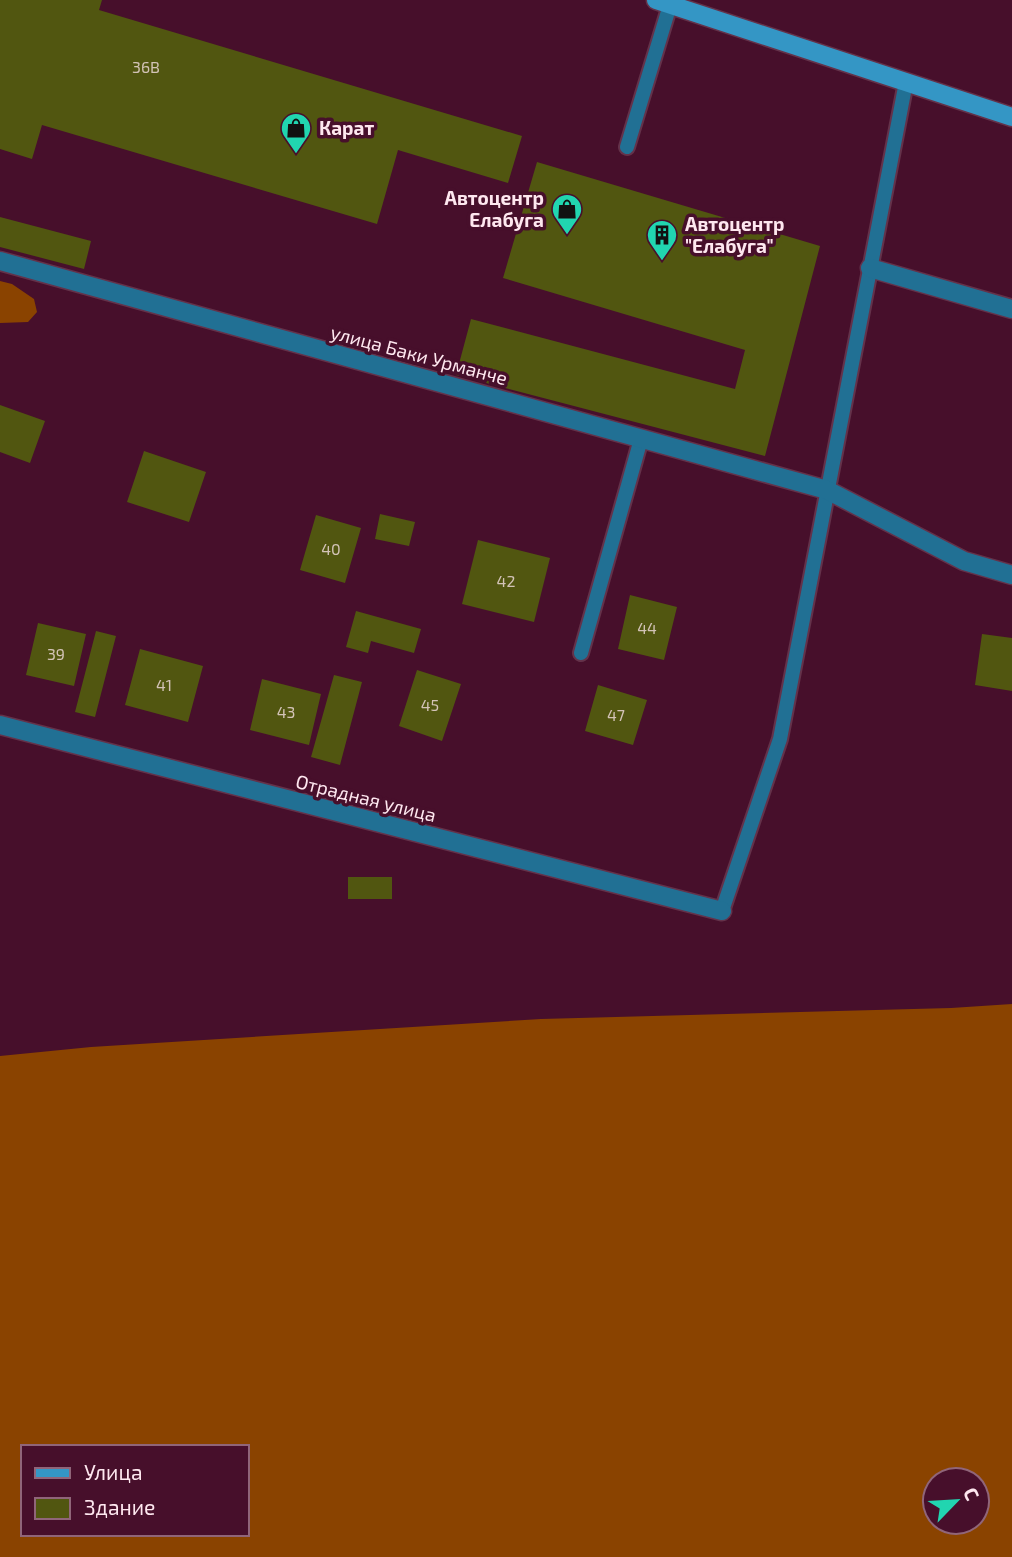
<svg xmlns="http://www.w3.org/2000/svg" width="1012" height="1557" font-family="'Exo 2',sans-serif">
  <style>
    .forest { fill: #8a4300; fill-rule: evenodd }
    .building { fill: #515610 }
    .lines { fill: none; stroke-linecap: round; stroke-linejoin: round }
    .service-casing { stroke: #64324a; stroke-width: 18 }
    .minor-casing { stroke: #64324a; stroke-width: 21 }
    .secondary-casing { stroke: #64324a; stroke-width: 21 }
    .service { stroke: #217094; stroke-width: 14 }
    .minor { stroke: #217094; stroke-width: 18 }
    .secondary { stroke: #3496c5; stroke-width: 18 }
    .labels { text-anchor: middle; stroke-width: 7; stroke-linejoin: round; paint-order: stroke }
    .number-label { font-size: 16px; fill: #d3c3b7 }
    .poi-label { font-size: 19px; font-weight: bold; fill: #fee7ef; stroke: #470f2b; text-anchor: start }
    .street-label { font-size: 19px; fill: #fee7ef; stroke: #470f2b }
  </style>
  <rect width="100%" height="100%" fill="#470f2b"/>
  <!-- forest -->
  <path class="forest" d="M0,281L12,284L34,299L37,312L28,322L0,323Z
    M1012,1004V1557H0V1056L91,1047L541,1019L951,1008ZM23,1447H247V1534H23ZM935,1480H977V1522H935Z"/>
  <!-- building -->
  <path class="building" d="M0,0H102L99,10L522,136L508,183L398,150L377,224L42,125L32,159L0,149Z
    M537,162L820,246L765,456L456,375L471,319L735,389L745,350L503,278Z
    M0,217L91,241L84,269L0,247Z
    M0,405L45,421L30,463L0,452Z
    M144,451L206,472L189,522L127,502Z
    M380,514L415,522L409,546L375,539Z
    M316,515L361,528L345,583L300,570Z
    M478,540L550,558L534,622L462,604Z
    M630,595L677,607L664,660L618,649Z
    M356,611L421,629L414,653L371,641L368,653L346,647Z
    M38,623L86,634L74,686L26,675Z
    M96,631L116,636L95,717L75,712Z
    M982,634L1012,638V691L975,685Z
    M140,649L203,666L188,722L125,705Z
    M417,670L461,684L442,741L399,726Z
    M334,675L362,682L340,765L311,757Z
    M262,679L321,694L309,745L250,730Z
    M598,685L647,700L633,745L585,731Z
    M348,877H392V899H348Z"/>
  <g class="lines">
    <!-- service casing -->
    <g class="service-casing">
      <path id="service" d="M627,147L670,5
        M581,653L641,439
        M722,911L780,739L906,82"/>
    </g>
    <!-- minor casing -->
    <g class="minor-casing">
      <path id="minor" d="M0,261L827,490L964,561L1012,575
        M870,268L1012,309
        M0,725L722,911"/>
    </g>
    <!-- secondary casing -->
    <g class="secondary-casing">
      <path id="secondary" d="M656,0L1012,117"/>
    </g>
    <!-- service -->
    <use href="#service" class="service"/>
    <!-- minor -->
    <use href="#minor" class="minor"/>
    <!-- secondary -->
    <use href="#secondary" class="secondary"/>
  </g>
  <!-- icons -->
  <defs>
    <g id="shop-pin" transform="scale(1.575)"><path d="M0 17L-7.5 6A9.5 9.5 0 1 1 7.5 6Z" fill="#21d5b0" stroke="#470f2b"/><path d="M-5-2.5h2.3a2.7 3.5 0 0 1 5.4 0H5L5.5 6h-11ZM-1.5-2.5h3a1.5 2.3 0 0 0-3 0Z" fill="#111"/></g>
    <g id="building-pin" transform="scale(1.575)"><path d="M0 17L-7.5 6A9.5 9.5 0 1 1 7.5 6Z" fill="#21d5b0" stroke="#470f2b"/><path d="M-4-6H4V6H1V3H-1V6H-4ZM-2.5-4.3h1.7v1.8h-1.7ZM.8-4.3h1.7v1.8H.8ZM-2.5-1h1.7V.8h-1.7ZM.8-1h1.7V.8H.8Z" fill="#111"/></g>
  </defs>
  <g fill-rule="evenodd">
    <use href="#shop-pin" x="296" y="128"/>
    <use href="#shop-pin" x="567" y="209"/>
    <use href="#building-pin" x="662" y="235"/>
  </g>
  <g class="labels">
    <!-- number labels -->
    <g class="number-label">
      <text x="146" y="73">36В</text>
      <text x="331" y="555">40</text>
      <text x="506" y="587">42</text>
      <text x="647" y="634">44</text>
      <text x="56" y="660">39</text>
      <text x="164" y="691">41</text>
      <text x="430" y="711">45</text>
      <text x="286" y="718">43</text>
      <text x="616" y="721">47</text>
    </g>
    <!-- poi labels -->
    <g class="poi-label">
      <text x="319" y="135">Карат</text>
      <text x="544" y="205" text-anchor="end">Автоцентр<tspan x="544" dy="22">Елабуга</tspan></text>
      <text x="685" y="231">Автоцентр<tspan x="685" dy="22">"Елабуга"</tspan></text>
    </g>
    <!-- street labels -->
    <g class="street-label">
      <text transform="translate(419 355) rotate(15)" y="7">улица Баки Урманче</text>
      <text transform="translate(366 798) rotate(14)" y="7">Отрадная улица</text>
    </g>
  </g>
  <!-- legend -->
  <rect x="21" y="1445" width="228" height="91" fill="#470f2b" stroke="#906579" stroke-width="2"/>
  <rect x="35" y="1468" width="35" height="10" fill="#3496c5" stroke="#906579" stroke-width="2"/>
  <text x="84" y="1480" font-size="21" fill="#fee7ef">Улица</text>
  <rect x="35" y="1498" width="35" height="21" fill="#515610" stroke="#906579" stroke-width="2"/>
  <text x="84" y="1515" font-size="21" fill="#fee7ef">Здание</text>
  <!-- north arrow -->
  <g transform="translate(956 1501) rotate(65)"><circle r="33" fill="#470f2b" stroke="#906579" stroke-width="2"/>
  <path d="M0-5L12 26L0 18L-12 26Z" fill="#21d5b0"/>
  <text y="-10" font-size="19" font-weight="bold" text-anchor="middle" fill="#fee7ef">С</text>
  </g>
</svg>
